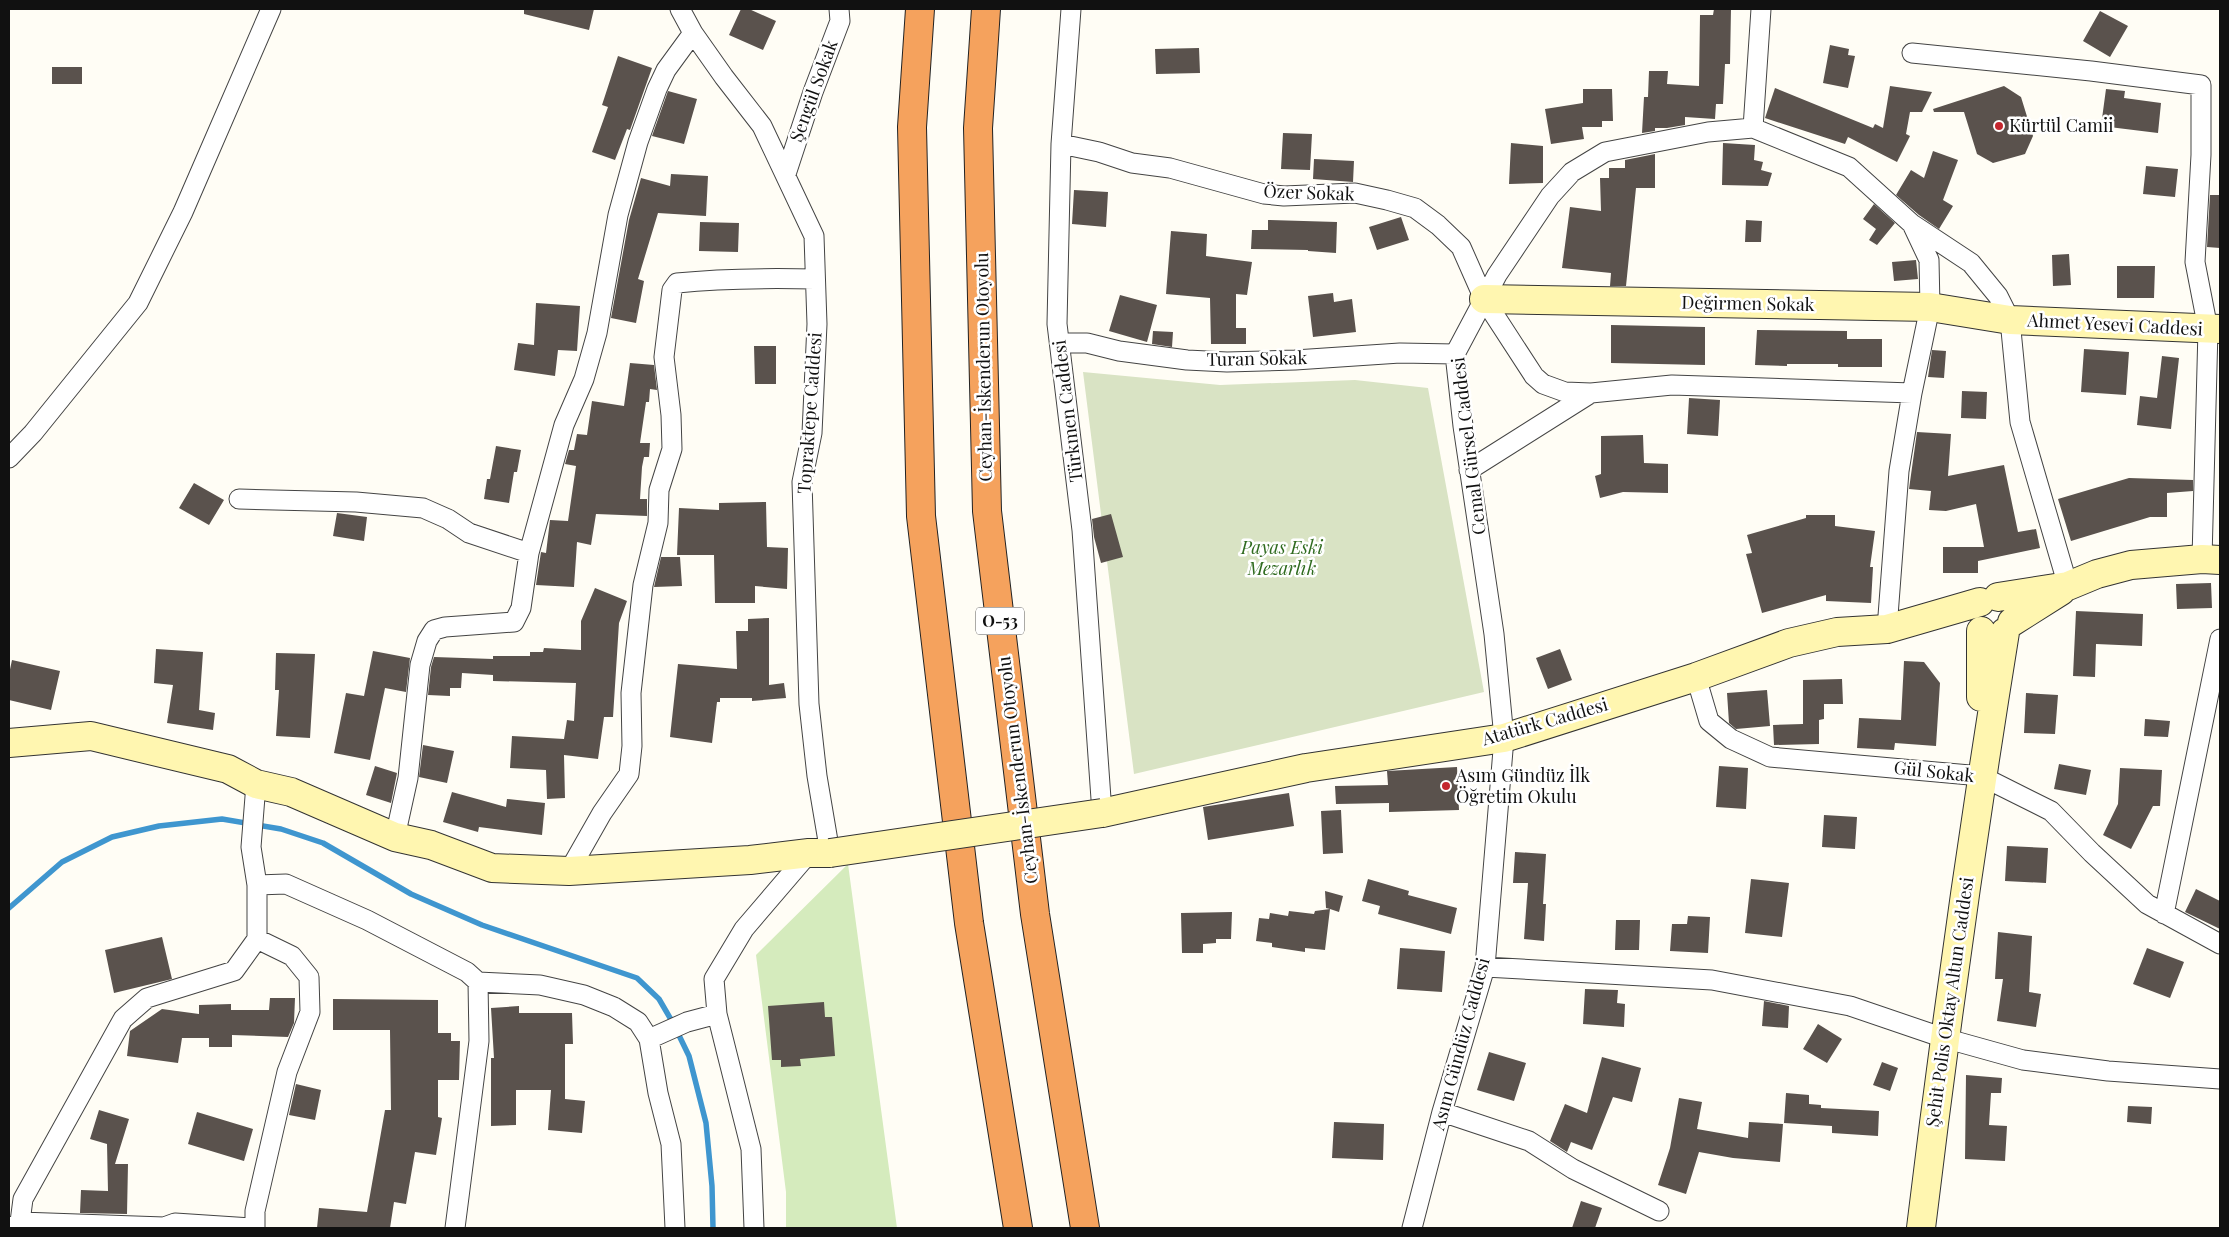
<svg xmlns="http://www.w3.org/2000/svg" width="2229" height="1237" font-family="'Playfair Display',serif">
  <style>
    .green { fill: #d5ebbd }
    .cemetery { fill: #d9e3c4 }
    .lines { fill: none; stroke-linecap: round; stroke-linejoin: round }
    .stream { stroke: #3f96cf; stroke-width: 5.5 }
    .building { fill: #5a524d }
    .street-casing { stroke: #444; stroke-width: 21 }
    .secondary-casing { stroke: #333; stroke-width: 30 }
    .highway-casing { stroke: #222; stroke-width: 30 }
    .street { stroke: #fff; stroke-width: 19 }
    .secondary { stroke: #fff6b0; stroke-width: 28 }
    .highway { stroke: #f5a25d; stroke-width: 28 }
    .secondary-bridge-casing { stroke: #333; stroke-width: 30; stroke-linecap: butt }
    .secondary-bridge { stroke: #fff6b0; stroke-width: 28 }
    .poi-dot { fill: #c4262e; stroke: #fff; stroke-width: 2 }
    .labels { text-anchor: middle; stroke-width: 5; stroke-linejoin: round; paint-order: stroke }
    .shield { fill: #fff; stroke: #585858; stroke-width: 1 }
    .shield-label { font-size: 16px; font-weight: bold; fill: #111 }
    .street-label { font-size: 18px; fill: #111; stroke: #fff }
    .poi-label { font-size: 18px; fill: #111; stroke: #fff; text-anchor: start }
    .park-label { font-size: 18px; font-style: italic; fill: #2f6b1f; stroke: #fff }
  </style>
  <rect width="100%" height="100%" fill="#fffdf5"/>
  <!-- green -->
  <path class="green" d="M848,864L897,1228H786V1192L756,955Z"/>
  <!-- cemetery -->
  <path class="cemetery" d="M1083,372L1220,385L1355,380L1428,388L1484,692L1134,774Z"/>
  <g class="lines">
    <!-- stream -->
    <path class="stream" d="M9,908L62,862L112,837L159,826L222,819L281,829L323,843L411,894L482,925L637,978L659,999L673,1023L689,1056L706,1123L712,1186L713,1228"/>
  </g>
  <!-- building -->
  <path class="building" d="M524,9H594L589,30L524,14Z
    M741,9H749L776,21L763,50L729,35Z
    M1714,9H1731L1730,64H1725L1723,104H1716L1715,119L1685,117V125L1667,128H1655V131L1642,133L1644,97H1648L1649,71H1668L1667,84L1699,86L1700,15H1713Z
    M2100,11L2128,26L2110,57L2083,41Z
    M1830,45L1849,49L1848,55L1855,56L1848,88L1823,83Z
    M1199,48L1200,73L1156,74L1155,49Z
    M618,56L652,68L630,130L627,129L615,160L592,152L608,107L602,105Z
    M52,67H82V84H52Z
    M1890,86L1932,92L1922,112H1910L1906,134L1910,136L1897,162L1848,137L1845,144L1765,118L1775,88L1873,128L1875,124L1883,128Z
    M2004,86L2021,97L2033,136L2025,154L1993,163L1977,154L1964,112H1934L1933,109Z
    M1583,89H1612L1613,121H1602V127H1582L1584,139L1551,144L1545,109L1583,103Z
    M2106,89L2125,91L2124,98L2161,103L2158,133L2101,126Z
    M668,91L697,99L684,144L652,136Z
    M1283,133L1312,134L1310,170L1281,169Z
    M1511,143L1543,146V183L1509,184Z
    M1723,143L1755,145L1754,160L1763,162L1761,170L1772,173L1768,186L1722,185Z
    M1933,151L1958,160L1943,200L1953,206L1939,229L1919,215L1896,195L1911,170L1924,178Z
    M1655,154V188H1636L1626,286H1610L1611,273L1562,268L1570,207L1601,211L1600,178H1609V168H1625V160Z
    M1314,159L1354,161L1353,182L1313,179Z
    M2146,166L2178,169L2175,197L2143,194Z
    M671,174L708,176L706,216L658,213L638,279L644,281L636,323L611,318L629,220L641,178L670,186Z
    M1074,190L1108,192L1106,227L1072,224Z
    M2210,195H2220V248L2207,247Z
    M1874,204L1895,223L1877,245L1869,240L1876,229L1863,219Z
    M1401,217L1409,240L1377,250L1369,227Z
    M1268,220L1337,222L1336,253L1308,251V250L1251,249L1252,230H1268Z
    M1746,220L1762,221L1761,242H1745Z
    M700,222L739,223L738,252L699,251Z
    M1171,231L1207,234L1206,256L1252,262L1247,295L1236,294V328H1246V344H1211L1210,298L1166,294Z
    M2069,254L2071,285L2053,286L2052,255Z
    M1916,260L1918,279L1894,281L1892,262Z
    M2117,266H2155L2154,298H2117Z
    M1333,293L1334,302L1352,299L1356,332L1313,337L1308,296Z
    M1120,295L1157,305L1147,342L1109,331Z
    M536,303L580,306L577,351L558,350L555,376L514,370L518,343L534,345Z
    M1611,325L1705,327V365L1611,363Z
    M1757,330L1847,331V339H1882V367H1838V364H1787V366L1755,365Z
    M1153,331L1173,332L1172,347L1152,344Z
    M754,346H776V384H755Z
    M2084,349L2129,352L2126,395L2081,392Z
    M1932,350L1946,351L1944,378L1928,377Z
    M2162,356L2179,358L2171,429L2137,425L2140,396L2157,398Z
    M630,363L654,365L657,390L650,389L649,402H646L640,443H650L649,457H644L642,467L640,499H647V516L596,514L591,545L577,542L574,587L536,585L541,552L546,553L550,520L568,521L576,466L565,464L569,450H574L577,434L587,435L592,401L624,406Z
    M1962,391L1987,392L1986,419L1961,418Z
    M1689,398L1720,400L1718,436L1687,434Z
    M1917,432L1951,434L1948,476L2004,465L2018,532L2036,529L2040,548L1978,561V573H1943V547H1984L1976,504L1946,511L1929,510L1931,491L1909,489Z
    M1643,435L1644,463L1668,464V493L1623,492L1600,498L1595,476L1601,474V436Z
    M496,446L521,450L517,472H514L509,503L484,499L487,479H490Z
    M2129,478L2193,480V491L2167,493V517H2150L2071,541L2058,499Z
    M194,483L224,500L209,525L179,508Z
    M766,502L767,547L788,548L787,589L755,586V603H715L714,555H677L679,508L719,510V503Z
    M337,513L367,517L364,541L333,536Z
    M1111,514L1123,557L1101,563L1094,537L1092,519Z
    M1806,515H1835V526L1875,531L1870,567H1873L1871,603L1826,601V595L1762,613L1746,554L1752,553L1747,535L1806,518Z
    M661,557H680L682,586L654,587Z
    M2211,583L2212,608L2177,609L2176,584Z
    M595,588L627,601L619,623L613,717H604L598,759L564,755L565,798L547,799L546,770L510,768L512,736L564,739L567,720L574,721L576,683L493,681V675L462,673L461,688H450V696L428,695L431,667L434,657L493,659V656H530V652H543L544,648L581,650V621Z
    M2076,611L2143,614L2142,646L2096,644L2095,677L2073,676Z
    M769,618V685L784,683L786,698L752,701V698H720V702H717L712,743L670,737L678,664L737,669L736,631H748V619Z
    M156,649L203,652L199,710L215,713L213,730L167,723L173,685L154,683Z
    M1560,649L1572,680L1548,689L1536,658Z
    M373,651L410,658L406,692L385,688L370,760L334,753L346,693L364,696Z
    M276,653L315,654L310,738L276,736L279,690H275Z
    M12,660L60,671L51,710L9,700V674Z
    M1904,661L1924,662L1940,683L1936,746L1895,743L1894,750L1857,748L1859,718L1901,720Z
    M1842,679L1843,704H1824V719L1819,720V744L1774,745L1773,725L1803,724V680Z
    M1767,690L1770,726L1736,729L1729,723L1727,693Z
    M2026,693L2058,695L2055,734L2024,733Z
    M2145,719L2170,721L2168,737L2144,736Z
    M423,745L454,751L447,783L419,777Z
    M2059,764L2091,770L2086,795L2054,789Z
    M375,766L397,773L391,803L366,795Z
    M1719,766L1748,768L1746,809L1716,807Z
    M1457,767L1459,810L1389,812V803L1336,804L1335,786L1388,785L1387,771Z
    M2120,768L2162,770L2160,806H2153L2131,849L2103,835L2118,804Z
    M452,792L506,807L507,799L545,803L542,835L479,827L478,832L443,822Z
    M1289,793L1294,826L1208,840L1203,807Z
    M1341,810L1343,853L1323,854L1321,811Z
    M1824,815L1857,817L1855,849L1822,847Z
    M2007,846L2048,848L2046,883L2005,881Z
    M1515,852L1546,854L1543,904H1546L1544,941L1524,939L1528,883H1513Z
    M1368,879L1409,891L1408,895L1457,908L1451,934L1378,914L1380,906L1362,901Z
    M1751,879L1789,883L1782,937L1745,933Z
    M2196,889L2220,901V929L2185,912Z
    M1325,891L1343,896L1339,912L1330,909L1325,950L1305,948V952L1272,947V943L1256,941L1259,918L1269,919L1270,913L1288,916L1289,911L1314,914L1315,911L1330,909L1326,908Z
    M1232,912L1231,939H1216V943L1203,944V953H1182L1181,913Z
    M1688,916L1710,917L1708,953L1670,951L1672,924H1687Z
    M1616,920H1640L1639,950H1615Z
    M1998,932L2032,936L2029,992L2041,994L2036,1027L1997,1021L2003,979H1995Z
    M162,937L172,979L114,993L105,950Z
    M1400,948L1445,951L1442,992L1397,989Z
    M2147,948L2184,962L2170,998L2133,984Z
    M1585,989L1618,990L1617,1003L1625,1004L1624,1027L1583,1024Z
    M270,998H295L294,1023L288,1037L232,1035V1047H209V1038H182L178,1063L127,1056L130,1031L162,1009L199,1014V1005L231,1004V1010H269Z
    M333,999L438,1000V1033H451V1041H460L459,1080H438V1117L442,1118L436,1155L415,1152L406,1204L394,1202L390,1228H317L319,1208L367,1212L385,1110H391L390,1030H333Z
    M1764,1001L1789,1006L1788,1028L1762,1026Z
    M824,1002L825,1017H832L835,1056L800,1059L801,1066L781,1067V1060H772L768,1006Z
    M519,1006V1013H572L573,1044H565V1099L585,1101L582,1133L548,1130L551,1090H516V1125L491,1126V1058H494L491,1008Z
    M1818,1024L1842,1039L1827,1063L1803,1049Z
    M1489,1052L1526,1063L1514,1101L1477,1090Z
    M1602,1057L1641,1068L1632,1102L1613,1097L1592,1150L1571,1142L1567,1152L1550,1141L1565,1104L1587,1113Z
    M1882,1062L1898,1068L1890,1091L1873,1085Z
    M1966,1075L2002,1078L2001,1093H1991L1989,1125L2007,1126L2005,1161L1965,1159Z
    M296,1084L321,1090L315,1120L289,1115Z
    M1786,1093L1809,1095V1104L1821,1105V1108L1879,1111L1878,1136L1832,1133V1126L1784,1123Z
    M1679,1098L1702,1102L1697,1129L1748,1138L1749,1122L1783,1124L1780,1162L1733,1158L1699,1152L1686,1194L1658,1185L1670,1148Z
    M2128,1106L2152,1107L2151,1124L2127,1122Z
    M99,1110L129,1119L115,1164H128L127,1214L80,1213L81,1190L108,1191L107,1144L90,1139Z
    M197,1112L253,1129L244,1161L188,1144Z
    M1334,1122L1384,1124L1383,1160L1332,1158Z
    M1581,1201L1602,1208L1595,1228H1572Z"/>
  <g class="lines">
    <!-- street casing -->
    <g class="street-casing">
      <path id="street" d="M680,9L693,33L724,77L762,126L814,236L817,324L812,433L802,482L809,704L817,776L830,853
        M1071,9L1061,144L1057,324L1082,530L1102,813
        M1912,53L2091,71L2201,85V155L2195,262L2208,329L2202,559
        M1753,128L1761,9
        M1061,144L1099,152L1132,163L1170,168L1264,194L1284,196L1355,193L1387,200L1415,208L1438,225L1461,247L1484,299L1534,376L1543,384L1565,392L1591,393L1672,385L1912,393
        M786,174L813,92L840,21L839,9
        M1912,224L1971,263L1998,296L2010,320L2020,422L2068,586
        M1060,343H1087L1119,351L1187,360L1227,362L1295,360L1400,353L1455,354
        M9,458L33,433L138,303L183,212L271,9
        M1469,470L1591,393
        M239,499L356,502L423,508L448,519L469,533L529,553
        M1696,677L1709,721L1731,739L1770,757L1981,776L2051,811L2092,853L2147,904L2220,944
        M395,837L408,778L420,665L427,641L434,630L445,627L514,622L521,608L529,553L564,425L584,379L597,333L618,215L638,142L657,89L666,70L693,33
        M569,871L602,813L629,774L632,746L631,693L643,585L658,523L659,490L672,449L671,415L664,357L672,290L677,283C724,278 769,278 815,279
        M257,885L286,884L367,920L467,972L478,982L479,1041L455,1228
        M2164,914L2220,639
        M1485,967L1712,980L1850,1006L1944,1038L2023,1060L2108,1071L2220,1079
        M478,982L540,985L584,995L614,1007L638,1022L649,1039L658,1093L671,1144L675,1228
        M649,1039L687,1022L717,1014
        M1442,1112L1529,1141L1573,1169L1659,1211
        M10,1228L20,1222L164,1227L175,1223L251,1228
        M21,1228L20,1222L23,1199L123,1019L147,998L234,971L257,939V885L251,847L256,784
        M255,1228V1211L287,1072L310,1012L309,977L292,956L257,939
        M754,1228L751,1149L717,1014L714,979L744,929L809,853
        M1412,1228L1442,1112L1485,967L1504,738L1494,634L1463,426L1455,354L1497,275L1550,196L1572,172L1605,152L1708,132L1753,128L1849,167L1912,224L1929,260L1930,307L1912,393L1899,471L1887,629"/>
    </g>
    <!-- secondary casing -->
    <g class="secondary-casing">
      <path id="secondary" d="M1484,299L1930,307L2010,320L2220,329
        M1998,597L2068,586L2097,574L2131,565L2202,559L2220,560
        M2012,622L2061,591
        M1981,631V697
        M9,743L91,736L228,769L256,784L291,792L395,837L431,845L492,868L569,871L750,860L809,853H830
        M1102,813L1306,768L1504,738L1696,677L1789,643L1837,632L1887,629L1980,602
        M1921,1228C1945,1029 1973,830 2005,632"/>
    </g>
    <!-- highway casing -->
    <g class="highway-casing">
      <path id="highway" d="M920,9L912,127L921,516L969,923L1018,1228
        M986,9L978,128L987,511L1035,914L1085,1228"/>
    </g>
    <!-- street -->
    <use href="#street" class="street"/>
    <!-- secondary -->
    <use href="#secondary" class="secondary"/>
    <!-- highway -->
    <use href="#highway" class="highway"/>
    <!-- secondary-bridge casing -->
    <g class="secondary-bridge-casing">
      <path id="secondary-bridge" d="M830,853L1102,813"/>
    </g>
    <!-- secondary-bridge -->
    <use href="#secondary-bridge" class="secondary-bridge"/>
  </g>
  <!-- markers -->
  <g class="poi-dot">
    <circle cx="1999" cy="126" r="5"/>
    <circle cx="1446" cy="786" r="5"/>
  </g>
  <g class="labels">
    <!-- shield labels -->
    <rect class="shield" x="976" y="607.5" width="48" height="27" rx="4"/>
    <g class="shield-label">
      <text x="1000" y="627">O-53</text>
    </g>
    <!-- street labels -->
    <g class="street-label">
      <text transform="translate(814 91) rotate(-70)" y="6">Şengül Sokak</text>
      <text transform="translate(1309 193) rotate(2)" y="6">Özer Sokak</text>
      <text transform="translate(1748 304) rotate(1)" y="6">Değirmen Sokak</text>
      <text transform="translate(2115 325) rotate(3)" y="6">Ahmet Yesevi Caddesi</text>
      <text transform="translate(1257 359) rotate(-1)" y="6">Turan Sokak</text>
      <text transform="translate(984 367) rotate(-91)" y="6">Ceyhan-İskenderun Otoyolu</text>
      <text transform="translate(1068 411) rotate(-97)" y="6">Türkmen Caddesi</text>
      <text transform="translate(810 413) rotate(-86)" y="6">Topraktepe Caddesi</text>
      <text transform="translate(1469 446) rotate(-97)" y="6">Cemal Gürsel Caddesi</text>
      <text transform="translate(1545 722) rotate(-16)" y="6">Atatürk Caddesi</text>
      <text transform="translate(1018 770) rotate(-97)" y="6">Ceyhan-İskenderun Otoyolu</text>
      <text transform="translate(1934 772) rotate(6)" y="6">Gül Sokak</text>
      <text transform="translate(1950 1002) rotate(-82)" y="6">Şehit Polis Oktay Altun Caddesi</text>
      <text transform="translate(1461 1044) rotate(-75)" y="6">Asım Gündüz Caddesi</text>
    </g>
    <!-- poi labels -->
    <g class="poi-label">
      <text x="2009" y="132">Kürtül Camii</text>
      <text x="1456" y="782">Asım Gündüz İlk<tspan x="1456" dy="21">Öğretim Okulu</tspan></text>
    </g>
    <!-- park labels -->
    <g class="park-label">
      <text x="1282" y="554">Payas Eski<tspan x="1282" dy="21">Mezarlık</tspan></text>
    </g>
  </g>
  <!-- border -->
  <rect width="2229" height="1237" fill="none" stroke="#111111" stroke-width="20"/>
</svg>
